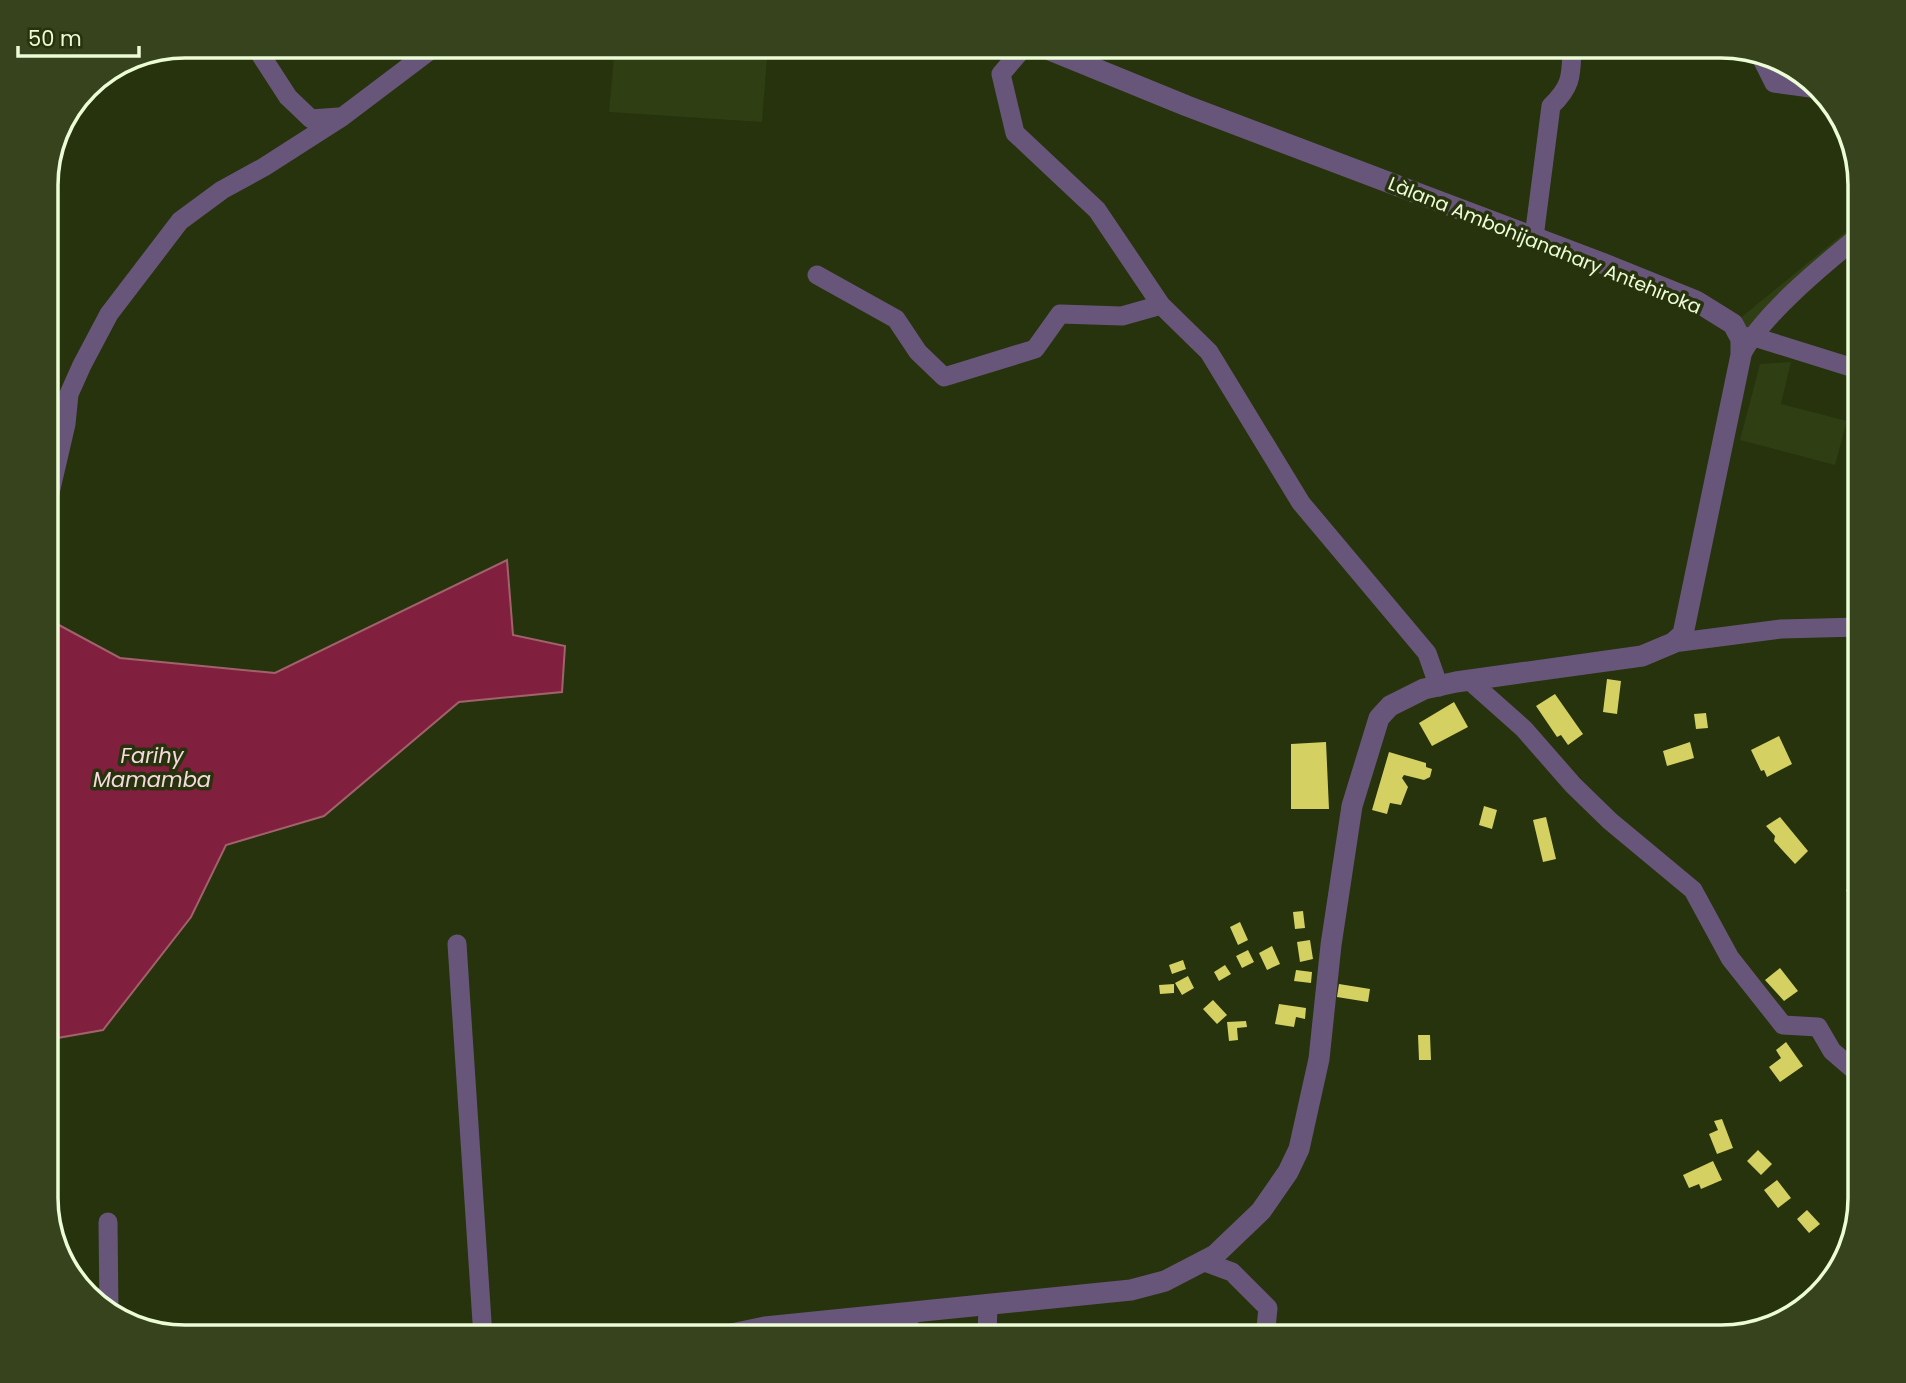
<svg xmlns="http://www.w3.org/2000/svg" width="1906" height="1383" font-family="Poppins,sans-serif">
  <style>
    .built { fill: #2f3e13 }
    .water { fill: #81203e; stroke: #a1626c; stroke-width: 2 }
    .building { fill: #d5d062 }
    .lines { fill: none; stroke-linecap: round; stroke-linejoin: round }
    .minor { stroke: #68567a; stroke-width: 19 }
    .tertiary { stroke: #68567a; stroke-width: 21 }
    .labels { text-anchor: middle; stroke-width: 7; stroke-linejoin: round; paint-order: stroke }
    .street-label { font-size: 19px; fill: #ecfcd6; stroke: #26330d }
    .water-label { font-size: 21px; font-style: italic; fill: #f7dadf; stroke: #26330d }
    .rim { fill: none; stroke: #ecfcd6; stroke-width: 3.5 }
  </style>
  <rect width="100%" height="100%" fill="#26330d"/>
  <!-- built -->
  <path class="built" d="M615,46H768L762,122L609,112Z
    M1860,220V244L1741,355L1733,324Z
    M1791,362L1781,404L1847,421L1835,465L1740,440L1760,364Z"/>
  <!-- water -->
  <path class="water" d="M507,560L513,635L565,646L562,692L459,702L324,816L226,845L191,917L103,1030L46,1040V618L120,658L275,673Z"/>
  <!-- building -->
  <path class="building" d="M295,46H324L300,56Z
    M1607,679L1621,681L1617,714L1603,712Z
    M1555,694L1583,734L1568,745L1561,735L1557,737L1536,706Z
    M1454,702L1468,727L1432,746L1419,723Z
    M1706,713L1708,728L1696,729L1694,714Z
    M1779,736L1792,764L1767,777L1764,770L1761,771L1751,750Z
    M1326,742L1329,809H1291V744Z
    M1690,742L1694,758L1667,766L1663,751Z
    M1389,752L1426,763V767L1432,769L1430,777L1424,780L1404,775L1402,778L1408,787L1401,805L1390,803L1387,814L1372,810Z
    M1484,806L1497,810L1492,829L1479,825Z
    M1546,817L1556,859L1543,862L1533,820Z
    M1780,817L1808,851L1795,864L1774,841L1775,836L1766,826Z
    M1860,881V913L1846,890Z
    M1303,911L1305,928L1295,929L1293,912Z
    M1240,922L1248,940L1238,945L1230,927Z
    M1310,940L1313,959L1300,962L1297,942Z
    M1272,946L1280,964L1267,970L1259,953Z
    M1248,950L1254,962L1242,968L1236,956Z
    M1183,960L1186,969L1172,974L1169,965Z
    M1225,965L1231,974L1219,981L1214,972Z
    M1780,968L1798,991L1784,1001L1765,980Z
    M1296,970L1312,972L1311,983L1294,981Z
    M1188,976L1194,988L1182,995L1175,983Z
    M1174,984V993L1160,994L1159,985Z
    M1339,984L1370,989L1368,1002L1337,997Z
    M1213,1000L1227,1015L1217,1024L1203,1009Z
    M1279,1004L1306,1008L1305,1019L1296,1017L1294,1027L1275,1024Z
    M1246,1021L1247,1027L1237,1028L1238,1040L1229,1041L1227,1022Z
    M1418,1035H1430L1431,1060H1419Z
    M1786,1042L1803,1066L1780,1082L1769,1067L1781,1058L1776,1050Z
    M1722,1119L1733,1148L1717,1154L1709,1134L1718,1130L1714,1121Z
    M1758,1150L1772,1164L1761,1175L1747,1161Z
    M1713,1161L1722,1180L1701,1189L1699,1184L1689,1188L1683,1175Z
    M1777,1180L1791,1198L1778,1208L1764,1190Z
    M1807,1210L1820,1224L1809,1233L1797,1219Z"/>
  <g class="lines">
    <!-- minor -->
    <path class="minor" d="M255,46L288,97L311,119L339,117
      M1025,46L1001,74L1015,133L1097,210L1161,305L1209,352L1301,503L1427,653L1439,687
      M1762,59L1774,83L1818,89
      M1084,64L1088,46
      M1534,237L1551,106C1573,85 1571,74 1572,46
      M817,275L896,319L918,352L944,377L1035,349L1060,314L1122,316L1161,305
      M1751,336L1860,370
      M1741,355C1765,312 1822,266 1860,235
      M46,510L66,424L69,394L82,365L109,314L180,221L222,190L264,167L342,117L436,46
      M1673,643L1781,629L1860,627
      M1470,681L1524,729L1573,785L1610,821L1693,890L1730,958L1783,1025L1818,1027L1832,1051L1860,1075
      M457,944L483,1337
      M108,1222L109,1312
      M1202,1261L1232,1272L1268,1308L1265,1337
      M905,1337L911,1313
      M987,1337L988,1305"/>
    <!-- tertiary -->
    <path class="tertiary" d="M717,1337L765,1327L1131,1290L1165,1281L1215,1255L1261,1211L1288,1172L1299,1149L1319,1059L1331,945L1352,806L1379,718L1390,706L1424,689L1456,682L1642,656L1673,643L1683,634L1741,355V339L1733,324L1696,301L1602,263L1187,106L1040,46"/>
  </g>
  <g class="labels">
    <!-- street labels -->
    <g class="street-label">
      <text transform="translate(1545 245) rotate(22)" y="7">Làlana Ambohijanahary Antehiroka</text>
    </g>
    <!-- water labels -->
    <g class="water-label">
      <text x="152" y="763">Farihy<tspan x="152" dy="24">Mamamba</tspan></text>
    </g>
  </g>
  <!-- crop -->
  <path d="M0 0H1906V1383H0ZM185 58H1721A127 127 0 0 1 1848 185V1198A127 127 0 0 1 1721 1325H185A127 127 0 0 1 58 1198V185A127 127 0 0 1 185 58Z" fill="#36431d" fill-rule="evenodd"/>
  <path class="rim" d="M185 58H1721A127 127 0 0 1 1848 185V1198A127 127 0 0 1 1721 1325H185A127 127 0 0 1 58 1198V185A127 127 0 0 1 185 58Z"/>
  <!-- scale -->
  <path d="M18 46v10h121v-10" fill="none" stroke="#ecfcd6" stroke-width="3.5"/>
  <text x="28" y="46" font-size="21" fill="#ecfcd6" stroke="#26330d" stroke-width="5" paint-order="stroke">50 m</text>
</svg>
